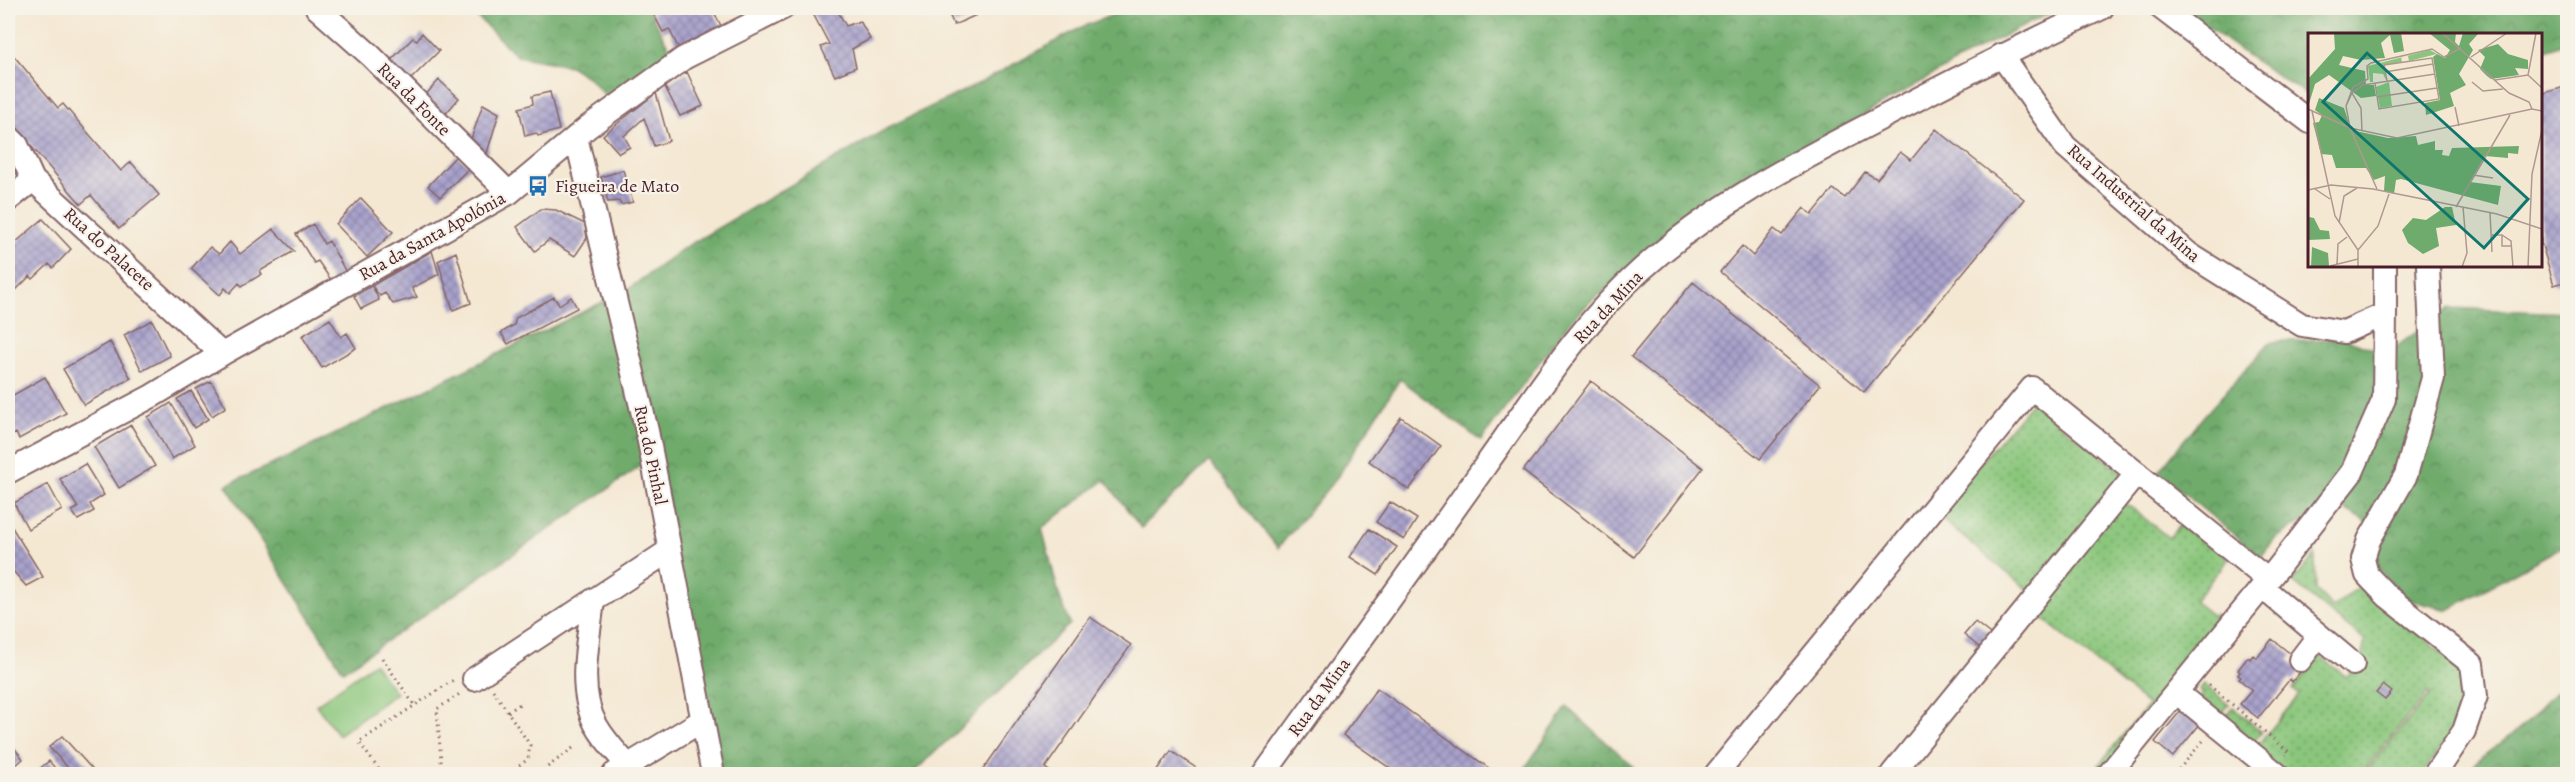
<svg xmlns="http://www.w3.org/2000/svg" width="2575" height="782" font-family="Alegreya,serif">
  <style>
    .grass { fill: url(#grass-dots); stroke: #6a7254; stroke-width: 1.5 }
    .forest { fill: url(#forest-crowns); stroke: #5c654c; stroke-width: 1.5 }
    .green { fill: #8ac67c; stroke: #6a7254; stroke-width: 1.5 }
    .building { fill: url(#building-cross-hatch) }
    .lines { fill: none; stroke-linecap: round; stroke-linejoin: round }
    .minor-casing { stroke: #866566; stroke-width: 26 }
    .path { stroke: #866566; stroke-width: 3; stroke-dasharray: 1.5 4.5; stroke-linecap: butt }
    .minor { stroke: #fff; stroke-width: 22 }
    .labels { text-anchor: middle; stroke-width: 4.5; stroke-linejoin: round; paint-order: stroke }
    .street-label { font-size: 18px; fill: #4a1f2b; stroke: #f7f3e8 }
    .poi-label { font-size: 18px; fill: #4a1f2b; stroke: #f7f3e8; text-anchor: start }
    .inset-road { fill: none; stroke: #b09890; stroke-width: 1.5 }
    .view { fill: #0f766e; fill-opacity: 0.15; stroke: #0f766e; stroke-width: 3 }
    .inset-edge { fill: none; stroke: #4a1f2b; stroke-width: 3 }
  </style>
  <defs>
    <pattern id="grass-dots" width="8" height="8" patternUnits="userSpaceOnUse" patternTransform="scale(1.5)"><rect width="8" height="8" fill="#8ac67c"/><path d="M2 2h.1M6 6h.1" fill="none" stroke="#73a066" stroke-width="1.8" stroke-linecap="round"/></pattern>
    <pattern id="forest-crowns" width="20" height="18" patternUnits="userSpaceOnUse" patternTransform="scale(1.5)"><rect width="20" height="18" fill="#6fab6c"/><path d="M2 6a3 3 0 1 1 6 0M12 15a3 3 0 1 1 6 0" fill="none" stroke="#5d8b59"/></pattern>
    <pattern id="building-cross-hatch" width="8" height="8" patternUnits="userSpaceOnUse" patternTransform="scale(1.5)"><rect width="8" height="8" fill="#a8a2cc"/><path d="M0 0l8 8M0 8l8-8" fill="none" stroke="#8b83a6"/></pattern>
  </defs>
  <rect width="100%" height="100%" fill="#f7f3e8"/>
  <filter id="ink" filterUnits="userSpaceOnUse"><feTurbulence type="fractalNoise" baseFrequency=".0167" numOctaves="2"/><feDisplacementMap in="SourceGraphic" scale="12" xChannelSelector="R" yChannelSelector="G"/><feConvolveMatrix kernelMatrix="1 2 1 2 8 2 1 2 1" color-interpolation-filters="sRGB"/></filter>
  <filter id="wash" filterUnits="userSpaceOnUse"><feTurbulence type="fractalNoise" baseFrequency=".008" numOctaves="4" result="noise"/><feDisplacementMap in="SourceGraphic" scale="24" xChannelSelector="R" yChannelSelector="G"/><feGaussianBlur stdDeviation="1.35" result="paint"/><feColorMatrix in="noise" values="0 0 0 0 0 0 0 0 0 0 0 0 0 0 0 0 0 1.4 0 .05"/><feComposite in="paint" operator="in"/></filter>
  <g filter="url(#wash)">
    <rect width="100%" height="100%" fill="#f4e8d3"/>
    <!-- grass -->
    <path class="grass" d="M2032,402L2124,474L2033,594L1936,515Z
      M2122,500L2169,538L2183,521L2229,558L2194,601L2213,616L2215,614L2226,622L2101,774H2091L2148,705L2032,610Z
      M2315,555L2316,590L2332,608L2362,584L2460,668C2474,711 2446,742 2422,774H2364L2430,694L2428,692L2361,774H2286L2255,749L2299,695L2293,689L2320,656L2347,677L2361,659L2365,641L2289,579L2298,576Z
      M2204,684L2229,705L2221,714L2200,697L2203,693L2199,690Z
      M2233,707L2262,732L2254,742L2224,718Z"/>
    <!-- forest -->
    <path class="forest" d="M468,8H648L670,49L610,101L589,78L570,66L517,56Z
      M1130,8H2060L1980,48L1863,115L1723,200L1590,302L1567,325L1481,441L1400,379L1338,476L1278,548L1209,461L1141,528L1105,480L1042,528L1059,595L1070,624L912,774H719L647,462L343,671L226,485L293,455L627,290L684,248L893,125L976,85L1082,27Z
      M2182,8H2567V42L2541,52L2540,34H2310L2309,96L2249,57Z
      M2450,308L2567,313V544L2448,610L2409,600L2381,572L2376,566L2375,558L2381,539L2363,520L2340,506L2328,494C2321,502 2314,514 2305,520C2284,535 2278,532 2261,557L2158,472L2203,417L2270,342L2344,338L2386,354Z
      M2567,680V774H2466L2483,756L2521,728Z
      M1567,707L1624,758L1639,774H1521Z"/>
    <!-- green -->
    <path class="green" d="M374,663L396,693L338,735L316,705Z"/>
    <g id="blocks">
      <!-- building -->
      <path class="building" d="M659,8H712L723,30L680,51L669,29L663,32L652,11Z
        M810,8H836L846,26L860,21L870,39L852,49L856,67L835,76L821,47L829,44Z
        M904,8H918L906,13Z
        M946,8H992L954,25Z
        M422,33L439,51L407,83L387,64L413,38L417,40Z
        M8,49L58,108L63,104L121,171L131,162L159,195L119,229L91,195L81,204L24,138L8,129Z
        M687,72L703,106L680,116L664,85Z
        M439,80L459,98L442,118L421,100Z
        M2568,86V281L2554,285L2542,245H2541V94Z
        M550,92L559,130L538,136L536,133L525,136L519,108L533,104L532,96Z
        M656,93L669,141L654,146L644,118L624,136L630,147L619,153L603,135Z
        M483,104L499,113L487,153L469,145Z
        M1936,129L2024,199L1864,392L1720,272L1742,246L1753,256L1774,229L1782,235L1804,208L1812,215L1833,189L1845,198L1865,172L1877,179L1900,152L1911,160Z
        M456,156L471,166L440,197L428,186Z
        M623,170L633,202L621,205L619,201L608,202L601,177Z
        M361,198L393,232L367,257L336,224Z
        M541,209L556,210L585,224L587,238L575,256L549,240L535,251L517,227Z
        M43,219L71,249L53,268L49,264L33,279L30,276L14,292L11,289L8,292V249Z
        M313,224L324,244L329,241L349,278L335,286L318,261L314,263L296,234Z
        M273,229L294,251L260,271L262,274L242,286L239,283L230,293L225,288L220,295L191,269L210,247L219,254L230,242L240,254Z
        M432,251L439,274L412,288L417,297L393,304L385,293L380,296L372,286L379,300L361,309L354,296Z
        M456,252L471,303L453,310L438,261Z
        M1693,282L1820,385L1760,459L1631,357Z
        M554,297L559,305L571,297L577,308L508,344L501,333L514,325L516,318Z
        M330,319L341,337L347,333L356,348L322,368L302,336Z
        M152,320L170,356L142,371L124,335Z
        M110,342L131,378L84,405L63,369Z
        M45,377L66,413L19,439L16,433L9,437L8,398Z
        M211,381L226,407L212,416L196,389Z
        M1591,381L1703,468L1634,557L1523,471Z
        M191,391L208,419L194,428L177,399Z
        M171,403L195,445L172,459L148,417Z
        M1401,417L1441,446L1409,490L1369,461Z
        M131,425L155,466L119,488L94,447Z
        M85,464L104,495L90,504L94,511L78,520L72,511L78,508L60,479Z
        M48,484L62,510L28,529L14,503Z
        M1390,502L1417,519L1404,540L1376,522Z
        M8,521L43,577L26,586L13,571L8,574Z
        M1369,529L1397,547L1378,575L1350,557Z
        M1090,617L1131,645L1045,768L1054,774H980Z
        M1975,622L1994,637L1983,650L1964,635Z
        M2272,639L2292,655L2288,660L2301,671L2292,682L2290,679L2258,718L2240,704L2252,690L2239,679L2241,677L2238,675L2240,672L2238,670L2248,657L2250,659L2253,655L2257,658Z
        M2383,685L2392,692L2385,700L2376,693Z
        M1377,688L1490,769L1486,774H1398L1343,735Z
        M2182,709L2200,724L2173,757L2155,742Z
        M62,736L92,769L86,774H74L49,747Z
        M8,740L23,759L8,772Z
        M1171,751L1205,774H1155Z
        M49,761L60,774H33Z"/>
    </g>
  </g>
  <g filter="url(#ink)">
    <use href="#blocks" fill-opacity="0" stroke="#866566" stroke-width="1.5"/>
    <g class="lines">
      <!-- minor casing -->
      <g class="minor-casing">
        <path id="minor" d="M317,8L370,55L509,193
          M2161,8L2310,122
          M2001,55L2065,146L2189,254L2302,325L2344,332L2385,314V266
          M8,136L17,145L33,180L222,354
          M576,137L647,431L713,774
          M8,200L33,180
          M2428,266L2433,378L2406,475L2369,540L2363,559L2367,575L2387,596L2472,664L2476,696L2464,731L2435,774
          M8,472L152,396L222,354L509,193L588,127L684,58L783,8
          M2262,587L2353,664
          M593,600C589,639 576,689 596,725C605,741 617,753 628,766
          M2300,660L2319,635
          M474,679L670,550
          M2176,692L2277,774
          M614,774L703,720
          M1264,774C1338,672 1412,569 1485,466C1534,398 1578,326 1641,270C1712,206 1789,166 1872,123C1948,83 2024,44 2102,8
          M1716,774L2032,388L2268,580
          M1892,774L2137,473
          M2109,774L2277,569L2352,472L2384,399L2385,314"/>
      </g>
      <!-- path -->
      <path class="path" d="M382,658L415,706
        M2209,685L2289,752L2286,755
        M493,690L530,745L528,759L513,771L514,774
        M508,712L523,702
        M382,774L359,742L455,679
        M442,774L437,709L461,693
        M538,774L573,748
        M2175,774L2203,741"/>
      <!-- minor -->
      <use href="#minor" class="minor"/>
    </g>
  </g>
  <!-- icons -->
  <defs>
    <g id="bus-bare" transform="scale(1.62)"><path d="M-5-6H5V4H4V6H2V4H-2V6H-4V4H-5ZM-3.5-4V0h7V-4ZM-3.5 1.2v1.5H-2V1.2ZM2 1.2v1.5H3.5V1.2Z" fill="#1f6fb2" stroke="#f7f3e8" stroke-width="2.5" paint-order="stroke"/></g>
  </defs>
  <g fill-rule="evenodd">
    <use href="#bus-bare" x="538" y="186"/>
  </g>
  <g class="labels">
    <!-- street labels -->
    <g class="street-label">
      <text transform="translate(414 99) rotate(45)" y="6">Rua da Fonte</text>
      <text transform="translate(2134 203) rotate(41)" y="6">Rua Industrial da Mina</text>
      <text transform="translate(432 236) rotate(-29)" y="6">Rua da Santa Apolónia</text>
      <text transform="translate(109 249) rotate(42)" y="6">Rua do Palacete</text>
      <text transform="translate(1608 307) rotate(-47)" y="6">Rua da Mina</text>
      <text transform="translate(651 455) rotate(78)" y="6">Rua do Pinhal</text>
      <text transform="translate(1319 697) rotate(-54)" y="6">Rua da Mina</text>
    </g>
    <!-- poi labels -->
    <g class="poi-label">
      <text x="555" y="192">Figueira de Mato</text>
    </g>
  </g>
  <!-- overview -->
  <g transform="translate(2308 33)">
    <rect width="234" height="234" fill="#f4e8d3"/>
    <path d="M122,17L129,21L101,28L100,23L93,24L94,29L76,32L78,47L75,41L65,40V49H62L60,33ZM81,49L84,73L72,75L68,54Z" fill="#8ac67c"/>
    <path d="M26,0H93L96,18L86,20L82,2L73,10L77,25L53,27L35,23L31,32L57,38L58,52H66L68,63L53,65L21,42L7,51L0,74V46L27,16ZM121,0H148L147,9L151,13L155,0L170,1L161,11L165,17L151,41L158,52L142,60L146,73L118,82L117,70L132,67L125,24L129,21L137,25L142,17ZM190,11L200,21L220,27V36L207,35L211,42L183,46L179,43L172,36L177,24L170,17ZM11,65L36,75L43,97L80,105L108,103L110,112L127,108V117H135L134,122L141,123L144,115L211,113L210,121L200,120V125L177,123L162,149L193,153L190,172L93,146L88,147L86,161L76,158L77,143L66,147L58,135H28L24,122L13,121L5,90L11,89L14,82L7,77ZM137,174H144L148,192L128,195L131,213L115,221L100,210L94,197L105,185L118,187ZM1,184L6,185L12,197L21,198L22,206L0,207ZM4,214L20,220L21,233L34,234H3Z" fill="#6fab6c"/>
    <path class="inset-road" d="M134,0L201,60L221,69L224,76M163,24L199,0M77,39L125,31M220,42L228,0M187,47L220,42L234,55M164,49L175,58L195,56M67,50L71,76L131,66L124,25L76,32L79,48M44,60L55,52L127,41M69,64L129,55M38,73L45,54L60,46L59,33L63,30L124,16L136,24L153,15M147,74L151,93M0,76L42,95L89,105L224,76L234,78M4,78L27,183L50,217M54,98L53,75L44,60L38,73L42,95L69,156M165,142L185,145M7,156L22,166M0,157L23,152L65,156L189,181L234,196M148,174L202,82M182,180L184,219M31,190L36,163L49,155M184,202H194V213H203M194,202L203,208L205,234M29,231L30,211L39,204M22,233L50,226M50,234V217L70,193L81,161M154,234L159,220L155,174M220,234L224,141L234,97"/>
    <path class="view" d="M59,20L220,166L176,215L15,69Z"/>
    <rect width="234" height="234" class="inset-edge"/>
  </g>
  <!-- margin -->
  <rect width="2575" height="782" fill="none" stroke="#f7f3e8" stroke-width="30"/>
</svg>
